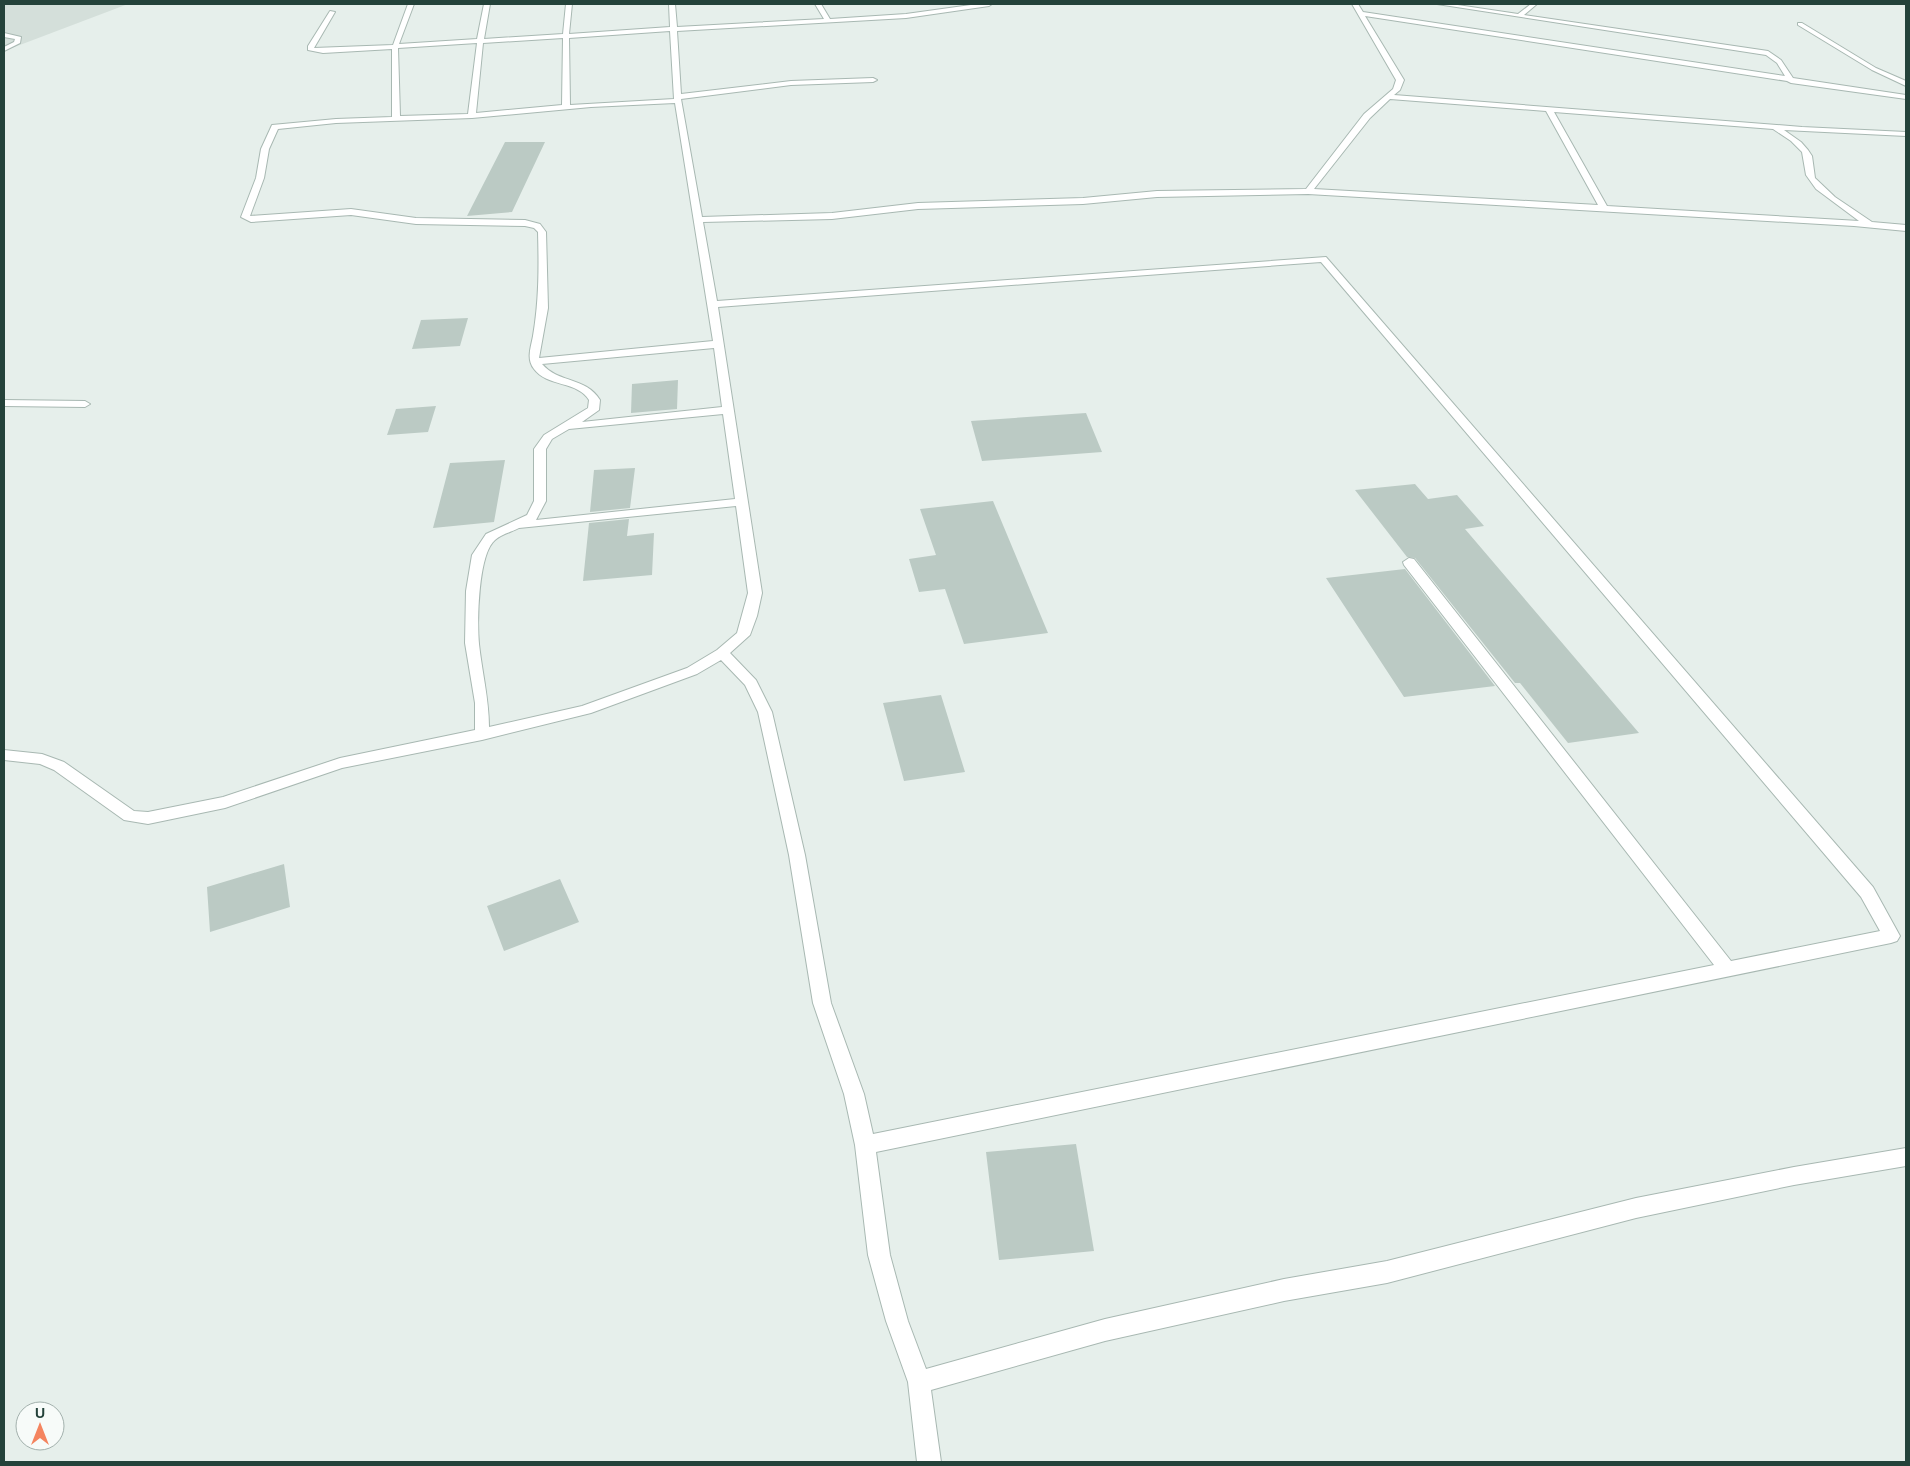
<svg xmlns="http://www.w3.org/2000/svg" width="1910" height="1466" font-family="Arial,sans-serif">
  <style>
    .built { fill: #d4dfda }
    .building { fill: #bbcac4 }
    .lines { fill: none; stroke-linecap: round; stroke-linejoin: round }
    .minor-casing { stroke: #a8b8b2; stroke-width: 2 }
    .minor { fill: #fff; fill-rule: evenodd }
  </style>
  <rect width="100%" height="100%" fill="#e6efeb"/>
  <!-- built -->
  <path class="built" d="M4,4H128L4,51Z"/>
  <!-- building -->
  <path class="building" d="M505,142H545L512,212L467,216Z
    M468,318L460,346L412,349L421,320Z
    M678,380L677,409L631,413L632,384Z
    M436,406L428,432L387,435L396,409Z
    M1086,413L1102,452L982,461L971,421Z
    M505,460L494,522L433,528L450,463Z
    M635,468L630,508L590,512L594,470Z
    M1415,484L1428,499L1457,495L1484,526L1465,529L1639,733L1568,743L1520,683H1515L1415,558L1407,557L1355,490Z
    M993,501L1048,633L964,644L945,589L919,592L909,559L936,555L920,509Z
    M629,519L627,536L654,533L652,575L583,581L589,523Z
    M1405,569L1495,686L1404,697L1326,578Z
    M941,695L965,772L904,781L883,703Z
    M284,864L290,907L210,932L207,887Z
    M560,879L579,922L504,951L487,906Z
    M1076,1144L1094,1251L999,1260L986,1152Z"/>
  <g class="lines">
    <!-- minor casing -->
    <g class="minor-casing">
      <path id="minor" d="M408,4H414L399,44L477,39L484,4H490L484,39L563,34L566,4H572L569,34L670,27L669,4H675L677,27L824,19L815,4H821L830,19L906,14L978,4H992L989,6L906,18L677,31L681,94L791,81L873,78L877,80L873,82L791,85L681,99L702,217L832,213L918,203L1083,198L1157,191L1306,189L1364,114L1393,89L1396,80L1352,4H1358L1363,12L1785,76L1777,63L1766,55L1437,4H1451L1518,14L1531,4H1537L1524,15L1768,51L1781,60L1793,78L1906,95V99L1791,83L1787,81L1365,16L1404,80L1400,90L1394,95L1802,127L1906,132V136L1784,130L1801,142L1808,150L1812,156L1815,178L1835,197L1872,222L1906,225V231L1854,226L1308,194L1157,197L1083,204L918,209L832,219L703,222L717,301L1326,257L1873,887L1900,936L1897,941L1891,943L876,1152L890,1255L908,1321L926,1369L1105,1319L1284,1279L1387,1261L1636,1198L1794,1167L1906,1148V1166L1794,1185L1636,1218L1387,1283L1284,1301L1105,1341L931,1390L941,1462H917L908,1382L886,1321L868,1255L855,1145L844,1094L813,1003L789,855L764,739L758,712L745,685L721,660L697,674L591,713L482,740L342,768L225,808L148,824L124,820L54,770L40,764L4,760V750L42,754L64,762L134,811L148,812L223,797L340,758L475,730V703L465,643L466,591L472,555L486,534L527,515L534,501V449L544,435L588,408L589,400C578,381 547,387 534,369C526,359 531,347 533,336C539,301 539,268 538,232L534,228L525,226L416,224L351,215L251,222L241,217L256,178L261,149L272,125L336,119L392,117V49L323,53L308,50V46L330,11L335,12L314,48L393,45ZM670,31L674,99L570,105L569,38ZM563,38L562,105L476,113L483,43ZM477,43L468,114L400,116L398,48ZM1390,99L1546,111L1598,205L1314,189L1370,118ZM675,103L713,341L539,358L548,308L546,232L540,224L525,220L416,218L351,209L250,216L264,178L269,149L278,129L336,123L472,118L591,107ZM1554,112L1773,129L1791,141L1802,152L1806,175L1816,189L1859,221L1607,206ZM1321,262L1861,897L1880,931L1731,961L1414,559L1409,558L1403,562L1404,565L1714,965L873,1134L864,1094L831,1003L805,855L772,712L756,680L730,653L750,635L757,616L762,593L718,307ZM714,348L722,407L582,422L599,410L600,400C586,377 558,383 542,364ZM723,414L735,499L536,520L546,501V449L552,439L569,429ZM736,506L748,593L737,633L717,650L687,668L582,706L489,727C489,699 482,672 479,644C477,622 478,554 495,540C501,534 512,532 519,528Z
        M1798,23H1802L1876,68L1906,81V86L1872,70L1798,25Z
        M4,33L21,37L20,43L4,51V47L14,42L15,39L4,37Z
        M4,400L85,401L90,404L85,407L4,406Z"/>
    </g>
    <!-- minor -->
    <use href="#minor" class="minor"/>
  </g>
  <!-- border -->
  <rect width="1910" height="1466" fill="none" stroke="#24423a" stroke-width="10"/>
  <!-- north arrow -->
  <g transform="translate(40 1426)"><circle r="24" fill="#f7fbf9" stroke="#a3b1ad"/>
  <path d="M0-4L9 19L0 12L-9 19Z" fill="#f4845f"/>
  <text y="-8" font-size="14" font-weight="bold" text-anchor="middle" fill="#24423a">U</text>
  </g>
</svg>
